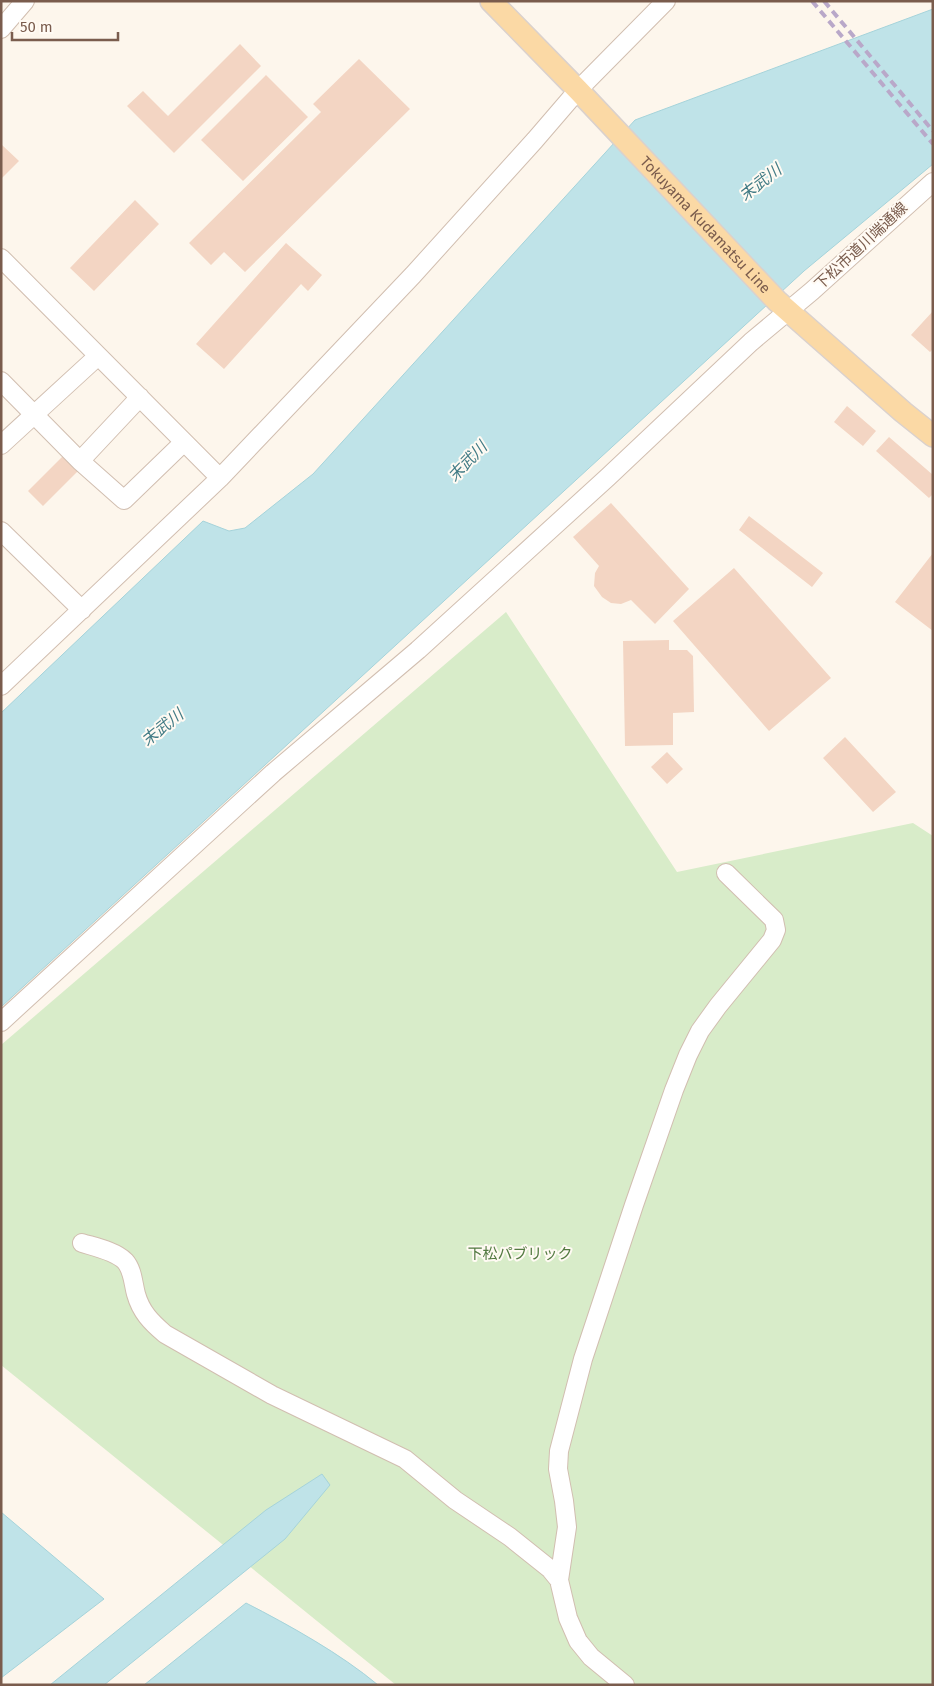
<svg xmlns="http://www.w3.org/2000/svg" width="934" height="1686" font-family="'Fira Sans','Noto Sans JP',sans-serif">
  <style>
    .green { fill: #d8ecc9 }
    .water { fill: #bfe3e8; stroke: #a5d3da }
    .building { fill: #f3d5c3 }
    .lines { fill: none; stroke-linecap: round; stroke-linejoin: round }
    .minor-casing { stroke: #d1beb0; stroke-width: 20 }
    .major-casing { stroke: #dad1cd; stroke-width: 24 }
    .minor { stroke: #fff; stroke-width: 18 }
    .major { stroke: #fbd9a5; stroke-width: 21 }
    .rail { stroke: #b9a8c9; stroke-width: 4; stroke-dasharray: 8 5; stroke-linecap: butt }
    .labels { text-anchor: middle; stroke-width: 4; stroke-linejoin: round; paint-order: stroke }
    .street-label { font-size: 15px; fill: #7a5c4d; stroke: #fffaf3 }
    .park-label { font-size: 15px; fill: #537a41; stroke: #fffaf3 }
    .water-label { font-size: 16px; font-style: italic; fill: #437c86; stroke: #fffaf3 }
  </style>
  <rect width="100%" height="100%" fill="#fdf6ec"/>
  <!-- green -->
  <path class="green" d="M506,612L677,872L913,823L933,836V1685H396L1,1365V1045Z"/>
  <!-- water -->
  <path class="water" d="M933,9V164L804,271L1,1007V713L203,521L229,531L245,528L313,474L635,120Z
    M322,1474L330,1485L285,1539L104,1685H50L266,1510Z
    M1,1512L104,1599L1,1678Z
    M246,1603C289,1625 341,1654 378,1685H144Z"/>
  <!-- building -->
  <path class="building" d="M240,44L261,66L174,153L127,106L143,91L168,116Z
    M359,59L410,109L245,272L224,252L211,265L189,243L321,112L313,104Z
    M266,75L308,117L243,181L201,140Z
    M2,145L19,161L1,179V146Z
    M135,200L159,224L94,291L70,268Z
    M286,243L322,275L308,291L301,284L224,369L196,344Z
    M933,311V349L930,352L911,335Z
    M847,406L876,431L863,446L834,422Z
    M889,437L933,475V494L929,498L876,451Z
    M65,454L80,469L43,506L28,491Z
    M611,503L689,589L655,624L631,600L621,604L611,603L602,597L594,586L595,573L599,566L573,537Z
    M749,516L823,573L812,587L739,530Z
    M933,553V631L895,602Z
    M734,568L831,678L769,731L673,621Z
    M669,640V650H687L693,656L694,712L673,713V745L625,746L623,641Z
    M845,737L896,792L873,812L823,758Z
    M667,752L683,769L667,784L651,767Z"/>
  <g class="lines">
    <!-- minor casing -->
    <g class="minor-casing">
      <path id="minor" d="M1,29L25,1
        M1,258L220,478
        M1,381L80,461L124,500L184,442
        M1,445L98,356
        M80,461L140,397
        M1,531L82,610
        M1,686L220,478L413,275L535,140L578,90L666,1
        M1,1022L273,773L418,650L608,477L751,342L812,291L933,182
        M82,1243C95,1247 115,1251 125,1261C133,1270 133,1283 136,1294C141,1312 151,1322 165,1334L272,1395L405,1459L455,1500L510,1537L550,1569L559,1580
        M625,1685L591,1657L578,1641L568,1618L559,1580L567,1527L564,1501L558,1469L559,1451L583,1359L634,1205L674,1090L688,1055L700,1031L718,1006L772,940L776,930L774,920L726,873"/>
    </g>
    <!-- major casing -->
    <g class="major-casing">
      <g id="major">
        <path id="s1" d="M491,1L578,90L777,301L903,412L933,436"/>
      </g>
    </g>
    <!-- minor -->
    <use href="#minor" class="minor"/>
    <!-- major -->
    <use href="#major" class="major"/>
    <!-- rail -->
    <path class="rail" d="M812,1L933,144
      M824,1L933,131"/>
  </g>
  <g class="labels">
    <!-- street labels -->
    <g class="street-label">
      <text dy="5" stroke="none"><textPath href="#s1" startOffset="310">Tokuyama Kudamatsu Line</textPath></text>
      <text transform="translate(861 246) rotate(-43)" y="5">下松市道川端通線</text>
    </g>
    <!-- park labels -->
    <g class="park-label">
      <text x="520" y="1259">下松パブリック</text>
    </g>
    <!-- water labels -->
    <g class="water-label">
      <text transform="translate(760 182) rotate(-38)" y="6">末武川</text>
      <text transform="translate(467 461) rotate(-46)" y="6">末武川</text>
      <text transform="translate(162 727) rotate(-39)" y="6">末武川</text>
    </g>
  </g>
  <!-- border -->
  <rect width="934" height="1686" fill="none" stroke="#7a5c4d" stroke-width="5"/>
  <!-- scale -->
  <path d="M12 32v8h106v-8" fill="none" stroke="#7a5c4d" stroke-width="2.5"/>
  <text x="20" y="32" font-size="15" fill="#7a5c4d" stroke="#fffaf3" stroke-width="4" paint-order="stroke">50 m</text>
</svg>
